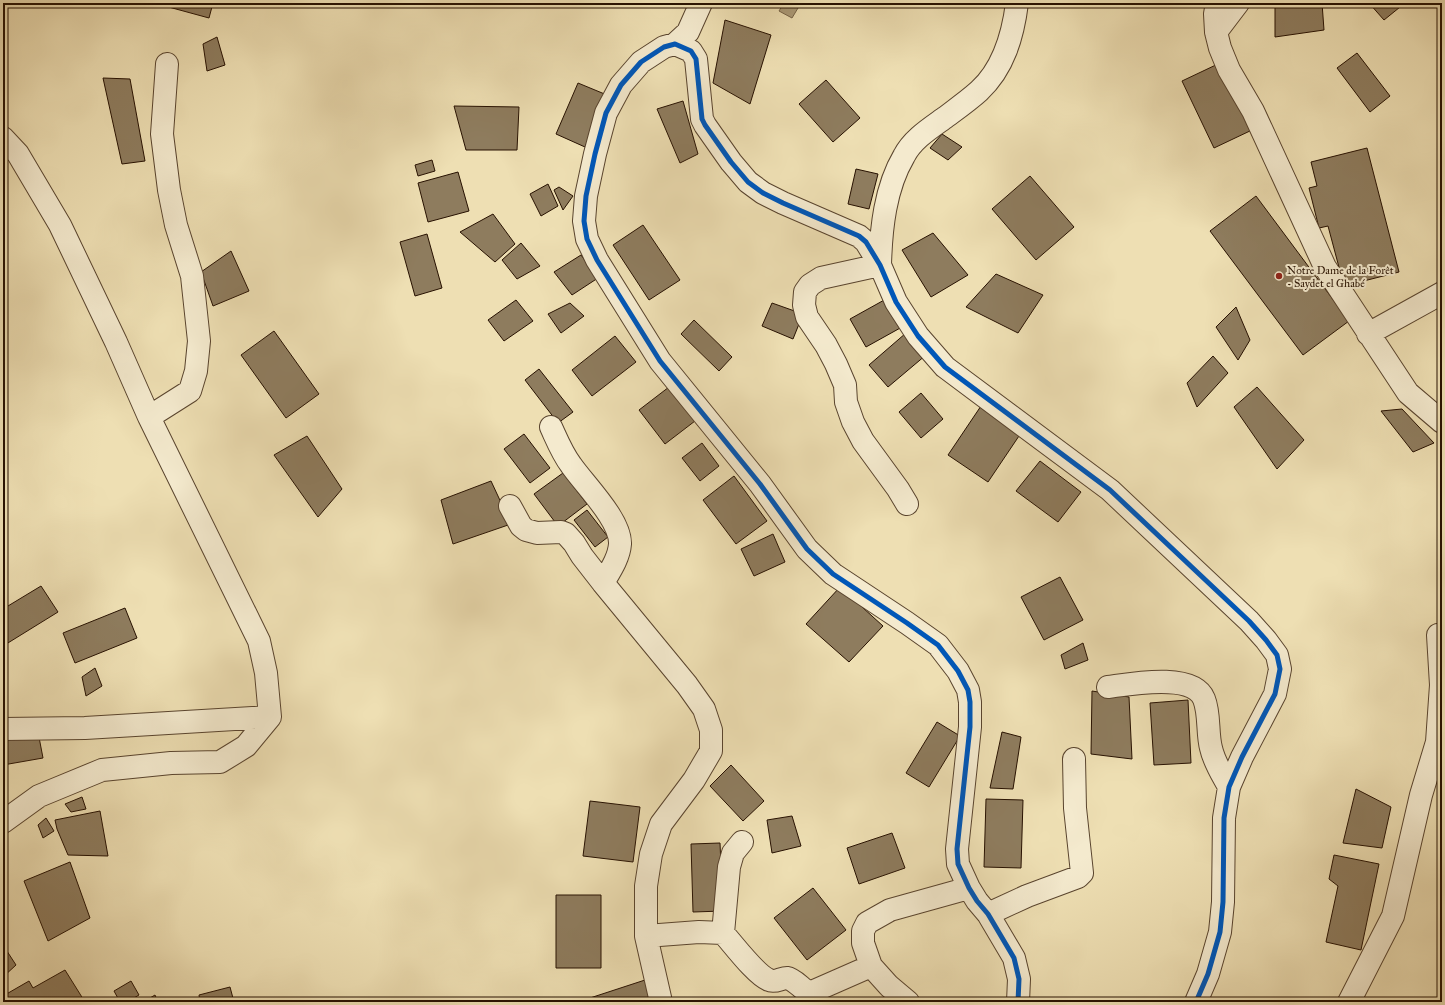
<svg xmlns="http://www.w3.org/2000/svg" width="1445" height="1005" font-family="'IM FELL Great Primer',serif">
  <style>
    .water { fill: #aa9976; stroke: #766347 }
    .building { fill: #8e7c5e; stroke: #271101 }
    .lines { fill: none; stroke-linecap: round; stroke-linejoin: round }
    .street-casing { stroke: #59442e; stroke-width: 24 }
    .street { stroke: #f4eace; stroke-width: 22 }
    .cycleway-casing { stroke: #f4eace; stroke-width: 8 }
    .cycleway { stroke: #0057b8; stroke-width: 5 }
    .poi-dot { fill: #8f2418; stroke: #f4eace; stroke-width: 1.5 }
    .labels { text-anchor: middle; stroke-width: 4; stroke-linejoin: round; paint-order: stroke }
    .poi-label { font-size: 11px; fill: #271101; stroke: #f4eace; text-anchor: start }
  </style>
  <rect width="100%" height="100%" fill="#eedfb3"/>
  <filter id="stains"><feTurbulence type="fractalNoise" baseFrequency=".005" numOctaves="4"/><feColorMatrix values="0 0 0 0 .2 0 0 0 0 .09 0 0 0 0 .02 0 0 0 .5 -.17"/></filter>
  <radialGradient id="worn" r=".72"><stop offset=".6" stop-color="#630" stop-opacity="0"/><stop offset="1" stop-color="#630" stop-opacity=".3"/></radialGradient>
  <!-- water -->
  <path class="water" d="M784,3H801L792,18L779,11Z"/>
  <!-- building -->
  <path class="building" d="M154,3H213L209,18Z
    M1275,3H1322L1324,30L1275,37Z
    M1369,3H1405L1384,20Z
    M725,20L771,35L750,104L713,83Z
    M217,37L225,65L207,71L203,44Z
    M1357,53L1390,96L1370,112L1337,68Z
    M1220,63L1252,130L1214,148L1182,81Z
    M103,78L130,79L145,161L122,164Z
    M826,80L860,118L833,142L799,104Z
    M578,83L607,95L585,147L556,134Z
    M683,101L698,154L680,163L657,109Z
    M454,106L519,107L517,150H466Z
    M942,134L962,147L948,160L930,148Z
    M1367,148L1399,272L1344,286L1328,226L1319,228L1309,188L1317,186L1311,162Z
    M432,160L435,171L418,176L415,165Z
    M856,169L878,174L869,209L848,204Z
    M458,172L469,211L428,222L418,183Z
    M1030,176L1074,227L1036,260L992,209Z
    M548,184L558,206L541,216L530,194Z
    M559,187L573,196L563,210L554,190Z
    M1256,196L1349,321L1303,355L1210,231Z
    M493,214L515,244L495,262L460,232Z
    M643,225L680,280L649,300L613,245Z
    M933,233L968,275L931,297L902,250Z
    M427,234L442,288L415,296L400,242Z
    M521,243L540,266L517,279L502,260Z
    M231,251L249,291L213,306L201,272Z
    M581,255L598,278L572,295L554,272Z
    M996,274L1043,295L1018,333L966,307Z
    M886,299L902,327L866,347L850,319Z
    M516,300L533,321L504,341L488,320Z
    M570,303L584,316L561,333L548,314Z
    M772,303L803,314L793,339L762,326Z
    M1236,307L1250,340L1238,360L1216,327Z
    M694,320L732,357L719,371L681,334Z
    M274,331L319,394L286,418L241,355Z
    M906,333L926,355L888,387L869,365Z
    M615,336L636,362L592,396L572,370Z
    M1213,356L1228,373L1197,407L1187,383Z
    M539,369L573,412L558,423L525,380Z
    M669,387L695,421L665,444L639,410Z
    M1257,387L1304,440L1277,469L1234,407Z
    M921,393L943,419L921,438L899,412Z
    M981,406L1021,433L988,482L948,455Z
    M1402,409L1434,443L1413,452L1381,411Z
    M524,434L550,468L530,483L504,449Z
    M307,436L342,489L318,517L274,455Z
    M702,443L719,466L700,481L682,458Z
    M1040,461L1081,492L1058,522L1016,491Z
    M563,473L587,504L558,526L534,494Z
    M734,476L767,521L736,544L703,500Z
    M491,481L511,524L453,544L441,500Z
    M587,510L608,537L595,547L574,520Z
    M773,534L785,562L754,576L741,549Z
    M1060,577L1083,620L1044,640L1021,597Z
    M41,586L58,612L3,646V609Z
    M840,587L883,626L849,662L806,624Z
    M125,608L137,638L75,663L63,633Z
    M1083,643L1088,660L1065,669L1061,655Z
    M95,668L102,686L86,696L82,677Z
    M1092,691L1129,697L1132,759L1091,754Z
    M1188,700L1191,763L1154,765L1150,703Z
    M937,722L960,736L929,787L906,773Z
    M38,732L43,758L3,765V739Z
    M1002,732L1021,737L1013,789L990,788Z
    M731,765L764,801L743,821L710,786Z
    M1356,789L1391,807L1382,848L1343,843Z
    M82,797L86,809L71,812L65,804Z
    M986,799L1023,800L1021,868L984,867Z
    M590,801L640,807L633,862L583,856Z
    M100,811L108,856L68,855L57,829L55,820Z
    M792,816L801,846L772,853L767,820Z
    M46,818L54,831L43,838L38,825Z
    M892,833L905,868L859,884L847,848Z
    M720,843L723,911L693,912L691,844Z
    M1334,855L1379,864L1361,950L1326,942L1338,886L1329,879Z
    M70,862L90,918L48,941L24,881Z
    M813,888L846,930L807,960L774,918Z
    M556,895H601V968H556Z
    M3,945L16,965L3,977Z
    M65,970L85,1002H3V996L29,981L33,988Z
    M645,980L652,1002H591L590,998Z
    M131,981L139,995L127,1002H120L114,991Z
    M230,987L234,1002H200L199,995Z
    M155,995L158,1002H143Z"/>
  <g class="lines">
    <!-- street casing -->
    <g class="street-casing">
      <path id="street" d="M1238,3L1216,32L1220,48L1229,70L1253,111L1325,267L1408,393L1442,422
        M1216,32L1215,14L1217,3
        M675,44L688,32L701,3
        M3,138L18,154L60,225L116,342L149,417L259,641L266,673L270,717L246,746L220,762L171,763L102,770L39,796L3,822
        M880,265L821,278L810,285L805,292L804,305L807,317L826,345L836,364L845,385L846,402L853,422L863,441L898,489L907,504
        M880,265C881,229 885,188 904,156C912,140 929,129 943,119C955,110 968,101 979,91C1004,68 1013,35 1017,3
        M1368,334L1442,293
        M149,417L190,391L196,371L199,341L192,276L176,225L169,190L162,134L167,64
        M551,427C557,440 562,453 571,465C584,484 621,520 620,544C619,558 610,571 603,583
        M510,506L521,526L526,530L537,533L561,532L566,534L574,543L582,556L603,583L687,685L704,709L711,730V751L694,780L661,824L651,854L646,886V936L661,1002
        M1108,687C1131,684 1193,672 1204,699C1210,714 1207,733 1211,748C1214,762 1222,774 1229,787
        M3,729L85,728L270,717
        M988,914L1027,896L1078,877L1082,873L1075,808L1074,759
        M723,933L729,867L733,853L742,842
        M646,936L699,932L723,933C733,944 756,975 769,980C775,983 781,978 787,978C794,979 802,989 808,992L814,991L871,966
        M908,1002L889,986L871,966L863,943V931L867,923L890,910L969,888
        M1018,1002L1019,979L1014,958L988,914L977,901L969,888L958,864L957,849L970,727V702L968,690L958,671L938,645L907,623L833,574L807,549L760,484L660,361L597,260L587,239L584,221L586,196L595,154L606,113L621,85L641,62L664,47L675,44L691,51L696,59L702,119L705,125L731,162L748,182L763,193L783,203L859,236L866,242L880,265L896,302L918,336L945,367L1110,490L1249,621L1266,640L1277,655L1280,669L1275,694L1242,757L1229,787L1224,818L1223,902L1220,932L1208,974L1196,1002
        M1349,1002L1393,916L1421,795L1437,742L1441,685L1438,635"/>
    </g>
    <!-- street -->
    <use href="#street" class="street"/>
    <!-- cycleway casing -->
    <g class="cycleway-casing">
      <path id="cycleway" d="M1018,1002L1019,979L1014,958L988,914L977,901L969,888L958,864L957,849L970,727V702L968,690L958,671L938,645L907,623L833,574L807,549L760,484L660,361L597,260L587,239L584,221L586,196L595,154L606,113L621,85L641,62L664,47L675,44L691,51L696,59L702,119L705,125L731,162L748,182L763,193L783,203L859,236L866,242L880,265L896,302L918,336L945,367L1110,490L1249,621L1266,640L1277,655L1280,669L1275,694L1242,757L1229,787L1224,818L1223,902L1220,932L1208,974L1196,1002"/>
    </g>
    <!-- cycleway -->
    <use href="#cycleway" class="cycleway"/>
  </g>
  <!-- markers -->
  <circle class="poi-dot" cx="1279" cy="276" r="4"/>
  <g class="labels">
    <!-- poi labels -->
    <g class="poi-label">
      <text x="1287" y="274">Notre Dame de la Forêt<tspan x="1287" dy="13">- Saydet el Ghabé</tspan></text>
    </g>
  </g>
  <!-- margin -->
  <rect width="1445" height="1005" fill="none" stroke="#eedfb3" stroke-width="16"/>
  <rect x="4" y="4" width="1437" height="997" fill="none" stroke="#271101" stroke-width="2"/>
  <rect x="8" y="8" width="1429" height="989" fill="none" stroke="#271101"/>
  <rect width="100%" height="100%" filter="url(#stains)"/>
  <rect width="100%" height="100%" fill="url(#worn)"/>
</svg>
